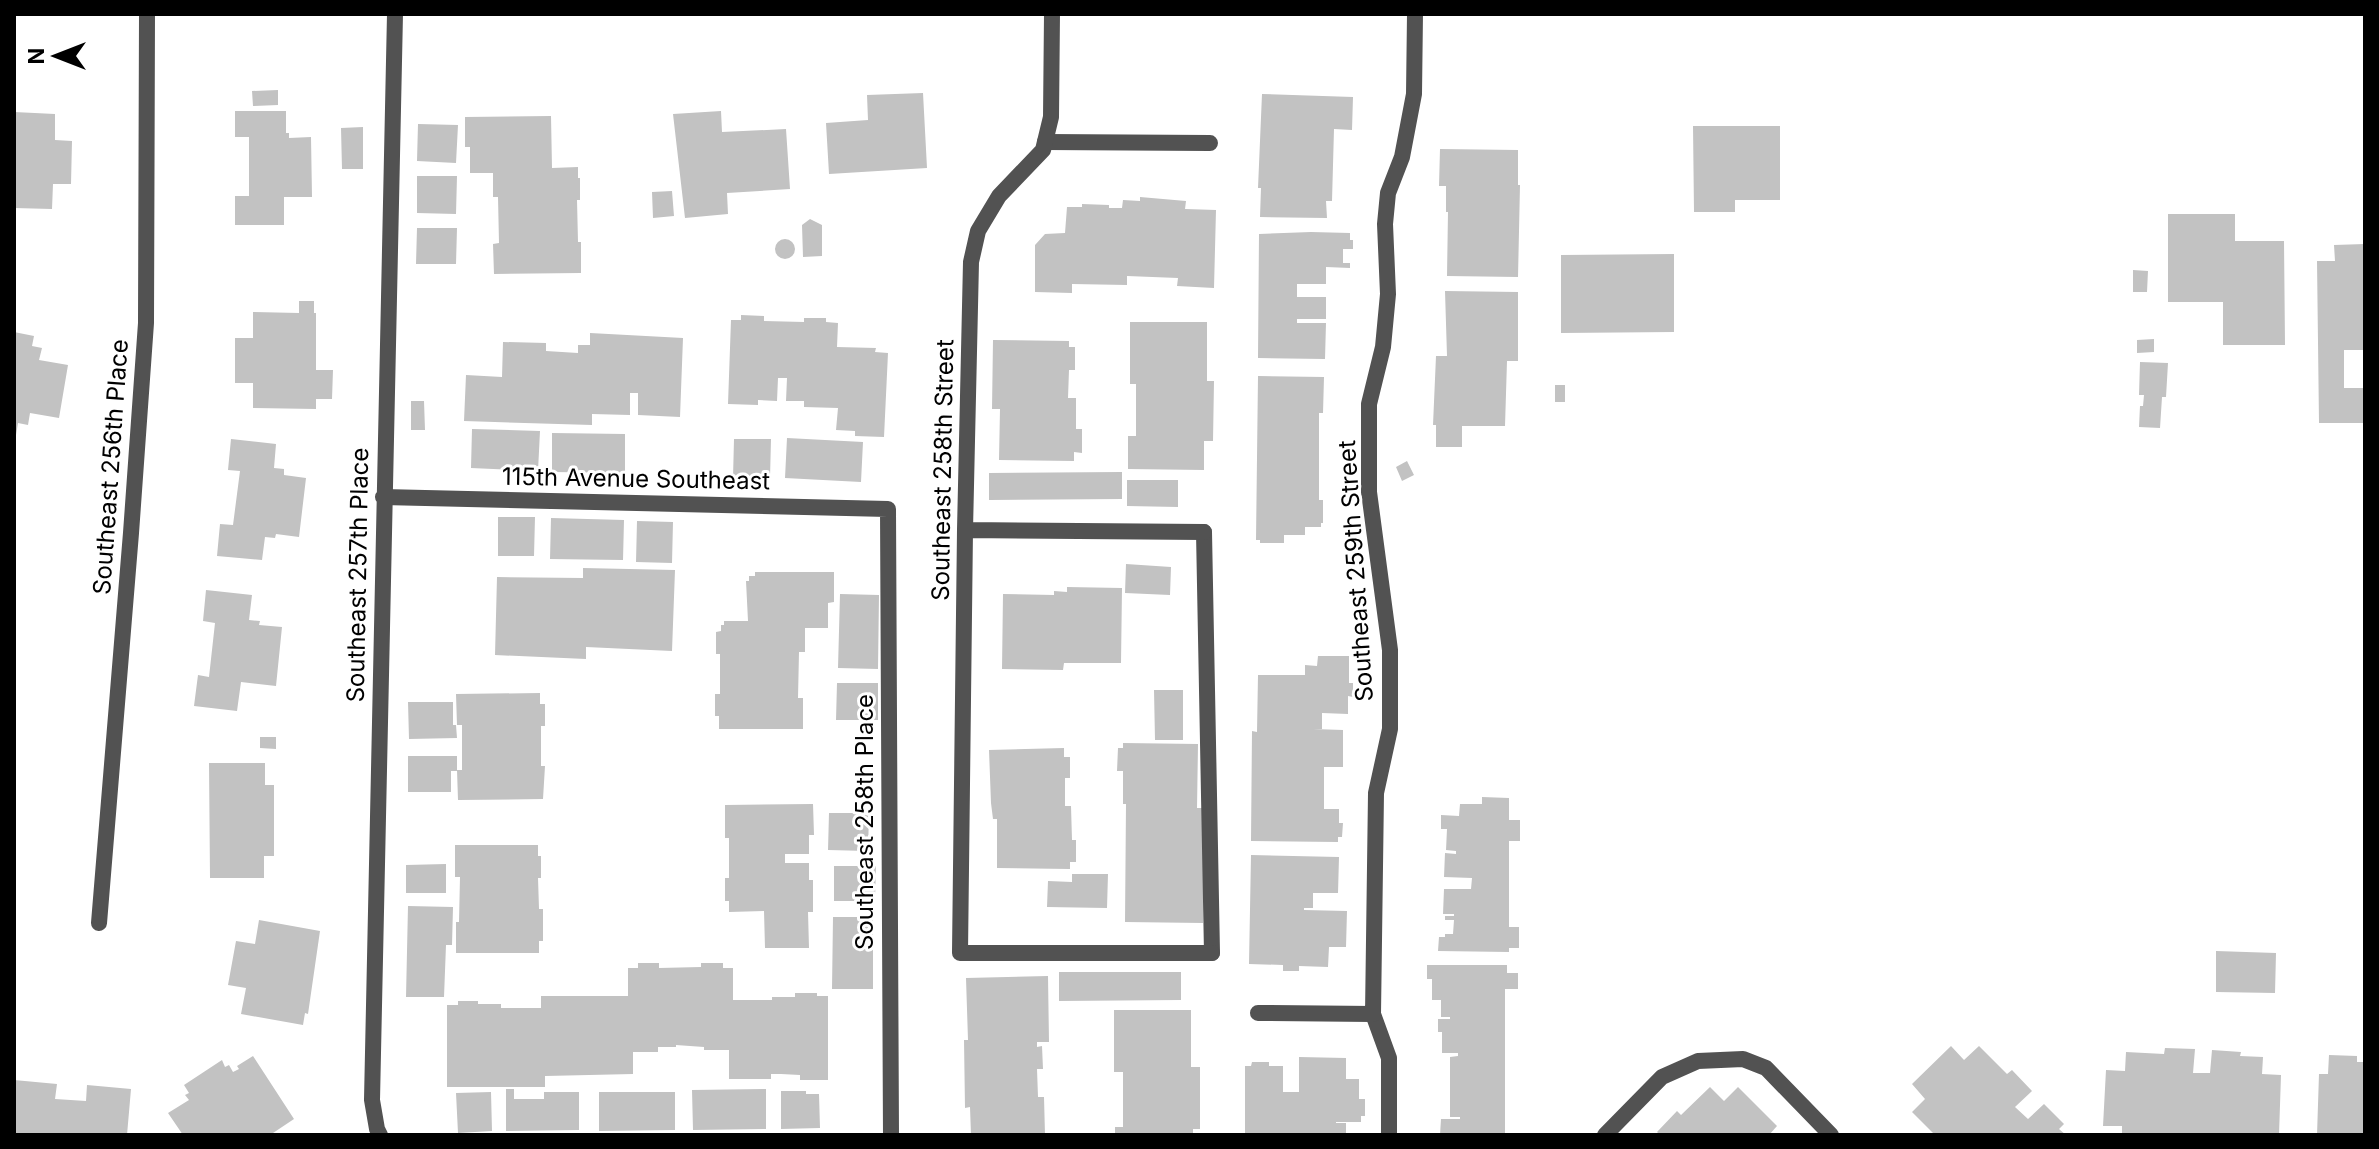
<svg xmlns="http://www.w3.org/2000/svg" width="2379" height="1149" font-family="Inter,sans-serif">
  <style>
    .building { fill: #c2c2c2 }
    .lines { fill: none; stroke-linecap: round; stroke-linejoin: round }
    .service { stroke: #525252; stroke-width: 16 }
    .minor { stroke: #525252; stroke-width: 16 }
    .labels { text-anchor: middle; stroke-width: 6; stroke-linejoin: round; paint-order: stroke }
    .street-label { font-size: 24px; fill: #000; stroke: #fff }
  </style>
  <rect width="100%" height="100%" fill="#fff"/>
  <!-- building -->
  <path class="building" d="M278,90V105L253,106L252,91Z
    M923,93L927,168L829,174L826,123L868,120L867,95Z
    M1262,94L1353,97L1352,130L1334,129L1332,201H1326L1327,218L1260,217L1261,188H1258Z
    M235,111H286V133H289V138L311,137L312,197H284V225H235V196H249V137H235Z
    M721,111L722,132L786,129L790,189L727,193L728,214L685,218L673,114Z
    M14,112L55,114V140L72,141L71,184H53L52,209L14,208Z
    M551,116L552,168L578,167V178H580V200H577L578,242H581V273L494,274L493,244L499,243L498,197H493V173H470V147H465V117Z
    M418,124L458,125L456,163L417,161Z
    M1693,126H1780V200H1735V212H1694Z
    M363,127V169H342L341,128Z
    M1440,149L1518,150V185H1520L1518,277L1447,276L1448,212H1446V186H1439Z
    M417,176H457L456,214L417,213Z
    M672,191L674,216L653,218L652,192Z
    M1140,197L1186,201L1185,209L1216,210L1214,288L1177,286L1178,278L1127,276V285L1072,284V293L1035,292V245L1045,234L1065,233L1067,207H1082V204L1109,205V208H1122L1123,200L1140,201Z
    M2168,214H2235V241H2284L2285,345H2223V302H2168Z
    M810,219L822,225V256L803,257L802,225Z
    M417,228H457L456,264H416Z
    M1311,232L1350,233V240H1353V249H1343V263H1350V268L1326,267V284H1297V297H1326V319H1297V323H1326L1325,359L1258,358L1259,234Z
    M775 249a10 10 0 1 1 20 0a10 10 0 1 1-20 0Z
    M2365,244V350H2344V388H2365V423H2319L2317,261H2335L2334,245Z
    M1674,254V332L1561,333V255Z
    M2133,270L2148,271L2147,292H2133Z
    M1445,291L1518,292V361H1507L1505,426H1462V447H1436V425H1433L1436,356H1447Z
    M299,301H314V313H316V370H333L332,399H316V409L253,408V383H235V338H253V312L299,313Z
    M741,315L764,316V321L804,322V318H826V322L838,323L837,347L876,348L875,352L888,353L884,437L855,436V431L836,430L838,408L804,407V401H786L787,378H778L777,401L758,400V405L728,404L731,320H741Z
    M1130,322H1207V381H1214L1213,441H1204V470L1128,469V436H1136V384H1130Z
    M14,332L34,336L32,346L42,348L39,360L68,365L59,418L30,413L28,425L18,423L16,435Z
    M590,333L683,338L680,417L638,415V393H630V415L592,414V425L464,421L466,375L502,377L503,342L546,343V351L578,353V345H590Z
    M2154,339V352L2137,353V340Z
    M993,340L1069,341V347H1075V370H1069L1068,398H1076V429H1082V453L1074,452V461L999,460L1000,409H992Z
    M2140,362L2168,363L2166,397H2162L2160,428L2139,427L2140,406H2143L2144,395H2139Z
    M1258,376L1324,377L1323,413H1319V500H1323V523H1321V527H1305V535H1284V543H1260V540H1256Z
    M1555,385H1565V402H1555Z
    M411,401H424L425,430H411Z
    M472,429L540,431L538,471L471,468Z
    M552,433L625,434V473L552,472Z
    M787,438L863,442L861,482L785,478Z
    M231,439L276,444L274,468L284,469V475L306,478L299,537L276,534L275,538L265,537L262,560L217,556L220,524L233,525L240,471L228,470Z
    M734,439H771L770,478H733Z
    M1407,461L1414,475L1402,481L1396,467Z
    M1122,472V499L989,500V473Z
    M1127,480H1178V507L1127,506Z
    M498,517H535L534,556H498Z
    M551,518L624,520L623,560L550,559Z
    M637,521L673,522L672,563L636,562Z
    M1126,564L1171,567L1170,595L1125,593Z
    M583,568L675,570L672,651L586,647V659L495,655L497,577L583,578Z
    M755,572H834V602L828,603V628H805V652H799L798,698H803V729H719V716H715V694H720V654H716V632L721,631V625H724V621H748L746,581H749V576H755Z
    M1067,587L1122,588L1121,663H1064L1063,670L1002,669L1003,594L1054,595V591L1067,592Z
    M206,590L252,595L249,620L260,621L259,625L282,627L276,686L241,682L237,711L194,706L198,675L209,677L215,623L203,621Z
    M840,594L879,595L878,669L838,668Z
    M1318,656H1349V683H1353V697L1348,696V714L1322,713V729H1313L1343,730V767H1324V809H1339V823H1343L1342,837H1338V842L1251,841L1252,731L1257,732L1258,675H1305V665L1317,666Z
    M837,683H878V720H836Z
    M1154,690H1183V740H1155Z
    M540,693V704H545V726H541V766H545L543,799L458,800L457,770H462V725H457L456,694Z
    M408,702H453V725H456L457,738L409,739Z
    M260,737H276V749L260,748Z
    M1123,743L1198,744L1197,808H1204L1203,923L1125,922L1126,804H1123V771H1117L1118,748H1123Z
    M1064,748V757H1070V778H1065V806H1071L1072,840H1076V862H1070V869L997,868V819H993L991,803L989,750Z
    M408,756H457V771H451V792H408Z
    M209,763H265V785H274V856H264V878H210Z
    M1482,797L1509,798V820H1520V841H1509V927H1519V948H1509V952L1438,951L1439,937H1445V934H1453L1454,920H1445V916H1454V914H1443L1444,889H1471L1472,878L1444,877L1445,853L1456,854V851L1446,850L1447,829H1441V815L1459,816L1460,804H1482Z
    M813,804L814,835H809V854H785V863H809V880H813V912H808L809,948H765L764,911L729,912V901H725V878H729V838H725V805Z
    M829,813H869L868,851L828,850Z
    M455,845H538V856H541V878H538L539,909H543V941H539V953H456V922H459L460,877H455Z
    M1251,855L1339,857L1338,893H1313V908H1304V910L1347,911L1346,947H1329L1328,967L1299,966V971H1283V965L1249,964Z
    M446,864V893H406V865Z
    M834,866H876L875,901H834Z
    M1072,874H1108L1107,908L1047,907L1048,881L1072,882Z
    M408,906L453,907L452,945H446L444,997H406Z
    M833,917H873V989H832Z
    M259,920L320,931L308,1014L305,1013L303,1025L241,1014L246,988L228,985L236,941L255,944Z
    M2216,951L2276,953L2275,993L2216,992Z
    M638,963H659V968L701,967V963H723V968H733V1000H772V997H795V993H817V996H828V1080H800V1075L781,1074H771V1079H729V1050H704V1047L676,1045V1047H658V1052H633V1074L545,1076V1087H447V1005H458V1001H478V1004H501V1008H541V996H628V968H638Z
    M1427,965H1507V973H1518V989H1505V1135H1440L1441,1119H1460V1117H1450V1057L1458,1056V1053H1442V1032H1438V1019H1450V1017H1441V1000H1432V979H1427Z
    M1059,972H1181V1000L1059,1001Z
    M1048,976L1049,1042H1037V1047L1042,1046L1043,1069H1037L1038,1097H1044L1045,1135H971L970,1107L965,1108L964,1040H968L966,978Z
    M1114,1010H1191V1067H1200V1129H1193V1135H1115V1127H1123V1072H1114Z
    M1951,1046L1964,1060L1979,1046L2007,1074L2012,1070L2032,1091L2015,1107L2028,1119L2044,1104L2064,1124L2059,1129L2066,1135H1935L1912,1112L1925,1099L1912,1084Z
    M2165,1048L2195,1049L2193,1073H2210L2212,1050L2241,1052L2240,1056L2263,1057L2262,1074L2281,1075L2279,1135H2122V1126H2103L2106,1070L2125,1071L2126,1052L2164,1054Z
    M2329,1055L2357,1056V1062H2365V1135H2317L2319,1074H2328Z
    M253,1056L294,1119L270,1135H183L168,1113L189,1100L185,1095L189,1093L184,1085L222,1060L225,1067L229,1065L233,1072L239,1069L237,1066Z
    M1299,1057L1346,1058V1079H1359V1099H1365V1116H1361V1122H1336V1123H1346V1135H1245V1066H1251L1252,1062H1269V1066H1283V1092H1299Z
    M14,1080L57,1084L55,1099L86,1101L87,1085L131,1089L127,1135H14Z
    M1710,1087L1724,1101L1738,1087L1777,1126L1769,1135H1660L1657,1132L1677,1111L1681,1115Z
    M506,1089H514V1099H544V1092H579V1130L506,1131Z
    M766,1089V1129L693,1130L692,1090Z
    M781,1091H806V1094H819L820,1128L781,1129Z
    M491,1092L492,1131L458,1133L456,1093Z
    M599,1092H675V1130L599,1131Z"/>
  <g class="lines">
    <!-- service -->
    <path class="service" d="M1045,142L1210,143
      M1204,532L1212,953
      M1373,1014L1389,1058V1135"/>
    <!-- minor -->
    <path class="minor" d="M1052,14L1051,117L1043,150L999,196L978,231L971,262L965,530L960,953H1212
      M383,497L888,509L891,1135
      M965,530L1204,532
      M99,923L131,533L146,323L147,14
      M1258,1013L1373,1014L1376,793L1390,729V650L1369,492V404L1383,347L1388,294L1385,224L1388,193L1402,157L1414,94L1415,14
      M380,1135L377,1129L372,1100L395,14
      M1605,1135L1662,1077L1698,1061L1743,1059L1766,1068L1831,1135"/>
  </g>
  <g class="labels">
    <!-- street labels -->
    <g class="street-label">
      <text transform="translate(111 467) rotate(-86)" y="8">Southeast 256th Place</text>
      <text transform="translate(943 470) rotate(-89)" y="8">Southeast 258th Street</text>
      <text transform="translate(636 479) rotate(1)" y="8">115th Avenue Southeast</text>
      <text transform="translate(1356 571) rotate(-94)" y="8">Southeast 259th Street</text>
      <text transform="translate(358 575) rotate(-89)" y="8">Southeast 257th Place</text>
      <text transform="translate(865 822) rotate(-90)" y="8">Southeast 258th Place</text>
    </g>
  </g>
  <!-- border -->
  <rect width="2379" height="1149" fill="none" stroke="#000000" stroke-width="32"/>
  <!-- north arrow -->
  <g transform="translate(56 56) rotate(270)" stroke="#ffffff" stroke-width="6" paint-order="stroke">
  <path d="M0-6L14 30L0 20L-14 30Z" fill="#000000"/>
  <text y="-12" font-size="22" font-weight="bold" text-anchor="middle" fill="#000000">N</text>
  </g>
</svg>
